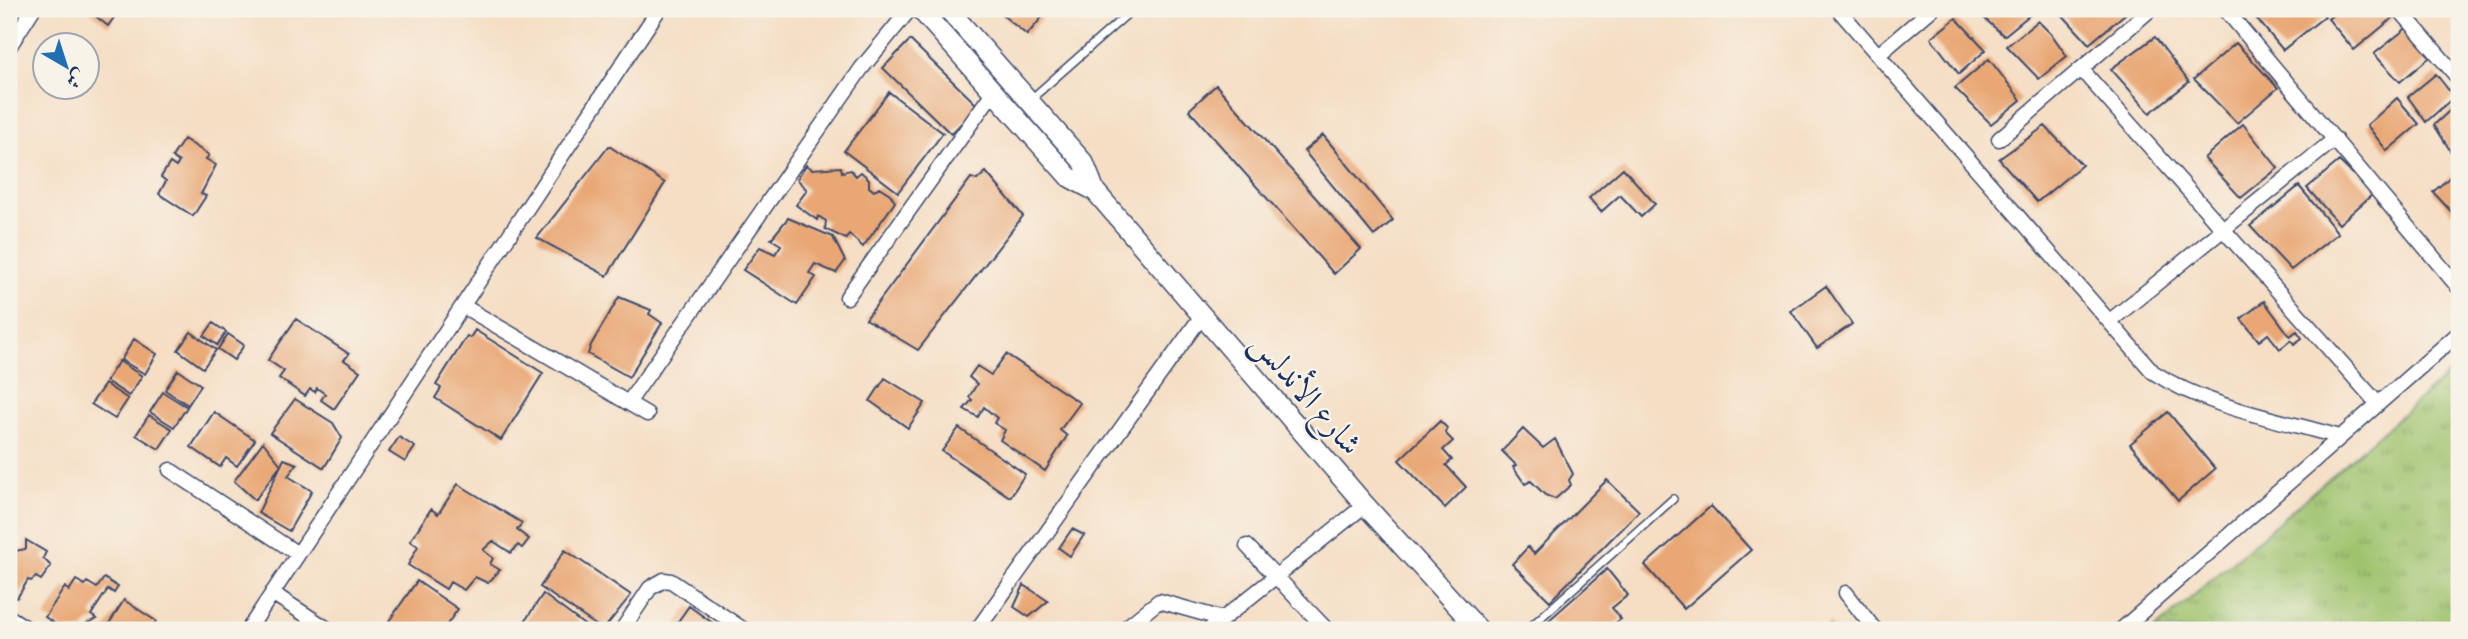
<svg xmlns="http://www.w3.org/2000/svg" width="2468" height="639" font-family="'EB Garamond',Amiri,serif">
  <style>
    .grass { fill: url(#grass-tufts); stroke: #5c7966; stroke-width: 2 }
    .building { fill: #e9a774 }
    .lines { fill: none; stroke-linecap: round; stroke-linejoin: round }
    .service-casing { stroke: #3c496d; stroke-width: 10 }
    .minor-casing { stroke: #3c496d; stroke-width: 17 }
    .secondary-casing { stroke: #3c496d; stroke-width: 22 }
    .service { stroke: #fff; stroke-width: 7 }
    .minor { stroke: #fff; stroke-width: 14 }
    .secondary { stroke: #fff; stroke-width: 19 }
    .labels { text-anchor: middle; stroke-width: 5; stroke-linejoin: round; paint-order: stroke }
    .street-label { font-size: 32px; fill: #1b2f5e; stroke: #f7f3e8 }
  </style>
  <defs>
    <pattern id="grass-tufts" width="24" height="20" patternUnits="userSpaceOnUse" patternTransform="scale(1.75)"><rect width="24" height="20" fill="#9ec36d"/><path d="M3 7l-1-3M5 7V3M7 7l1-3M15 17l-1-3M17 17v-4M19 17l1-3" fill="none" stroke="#809f5d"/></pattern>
  </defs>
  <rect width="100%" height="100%" fill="#f7f3e8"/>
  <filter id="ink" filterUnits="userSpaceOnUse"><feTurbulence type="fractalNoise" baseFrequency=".0143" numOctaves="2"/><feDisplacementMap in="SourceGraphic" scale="14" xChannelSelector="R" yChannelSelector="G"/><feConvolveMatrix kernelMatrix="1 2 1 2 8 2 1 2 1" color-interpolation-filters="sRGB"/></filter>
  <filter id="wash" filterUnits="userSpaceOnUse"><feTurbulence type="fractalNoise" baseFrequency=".00686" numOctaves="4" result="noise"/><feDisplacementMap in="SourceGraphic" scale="28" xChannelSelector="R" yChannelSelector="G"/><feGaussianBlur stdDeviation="1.57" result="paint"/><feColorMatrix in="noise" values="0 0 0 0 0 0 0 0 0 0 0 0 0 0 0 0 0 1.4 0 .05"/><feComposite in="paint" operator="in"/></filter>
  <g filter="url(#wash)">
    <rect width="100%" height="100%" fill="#f5dec4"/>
    <!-- grass -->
    <path class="grass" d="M2459,365V630H2154Z"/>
    <g id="blocks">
      <!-- building -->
      <path class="building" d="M89,9H111L117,13L108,26L88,10Z
        M995,9H1049L1027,35Z
        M1974,9H2029L2032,13L2004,36Z
        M2059,9H2118L2125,14L2089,44L2058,10Z
        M2258,9H2317L2325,16L2283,50L2252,13Z
        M2340,9H2387L2394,17L2354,50L2328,19Z
        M1956,18L1986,50L1959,74L1931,38Z
        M2038,21L2052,35L2067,56L2039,79L2007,46Z
        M2408,27L2430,57L2400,82L2374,54Z
        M2155,37L2189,82L2150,113L2111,69Z
        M910,40L978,106L951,134L883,68Z
        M2236,43L2278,88L2237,123L2194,79Z
        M1989,59L2021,100L1991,124L1955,88Z
        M2436,74L2454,97L2426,122L2408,97Z
        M1216,85L1361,249L1334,274L1189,110Z
        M889,92L943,133L898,192L844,151Z
        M2397,98L2419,124L2387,151L2367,125Z
        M2459,102V149L2453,155L2434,125Z
        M2243,124L2278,168L2241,198L2204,158Z
        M2045,126L2082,165L2037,202L1999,159Z
        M1323,135L1393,220L1374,236L1304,151Z
        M184,139L209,155L206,159L216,165L201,194L206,196L193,216L159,194L166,181L161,177L170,163L176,167L179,162L172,157Z
        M609,146L665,183L607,276L537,238Z
        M2339,161L2373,194L2339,224L2307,188Z
        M806,165L812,169L841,167L842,172L851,170L856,176L861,172L869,179V187L874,191L879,187L890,194L895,202L863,247L849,234L846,239L825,229L826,221L818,216L817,220L796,205L807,190L797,179Z
        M1623,168L1655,204L1641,217L1620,195L1601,212L1589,198Z
        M2459,169V218L2458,219L2433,192Z
        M986,172L1023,216L918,350L866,319L971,178L977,180Z
        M2299,186L2338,233L2291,270L2250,226Z
        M788,218L833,237L845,261L836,273L815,264L809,273L816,277L797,305L743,270L760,247L775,254L781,245L771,239Z
        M1826,286L1852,324L1817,348L1791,311Z
        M619,297L651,310L649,314L662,323L629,377L588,354L591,345Z
        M2264,301L2290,336L2297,331L2302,338L2294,344L2291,340L2280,349L2268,334L2259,341L2241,319Z
        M296,319L349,354L344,360L360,371L334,409L321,400L325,394L317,388L315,392L310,389L305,396L279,378L284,371L268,360Z
        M213,323L226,332L217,345L204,336Z
        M475,330L543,373L501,440L435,398L441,388L436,385L467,336L470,338Z
        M191,332L216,350L203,368L178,350Z
        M228,334L244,345L234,360L218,349Z
        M134,339L157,354L145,374L121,360Z
        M1006,354L1080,403L1060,430L1067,436L1045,471L1000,440L1005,430L994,423L997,418L984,407L978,417L964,409L972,400L969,397L977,384L969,377L977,366L991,375Z
        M119,361L142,376L129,396L106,381Z
        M178,370L201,385L188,405L165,390Z
        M885,378L925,403L908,428L870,401Z
        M105,384L128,399L115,419L91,404Z
        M163,392L187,407L174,427L150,412Z
        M295,399L333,423L342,438L324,468L270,433Z
        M214,412L255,440L237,466L226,458L220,467L191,447Z
        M2168,412L2215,469L2178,501L2130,444Z
        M149,415L172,429L159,449L136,435Z
        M1440,421L1447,428L1445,433L1453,441L1443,450L1452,460L1446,465L1466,487L1445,508L1399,460Z
        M959,428L1025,474L1010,497L942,451Z
        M1523,429L1543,448L1555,439L1573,474L1569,480L1571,485L1555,499L1545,495L1531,481L1525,484L1513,467L1516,465L1502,451Z
        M399,437L415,447L405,462L389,452Z
        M263,442L281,465L255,500L234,481Z
        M284,459L297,464L288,476L312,491L289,531L258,513Z
        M1607,480L1639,511L1550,601L1512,564L1528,547L1534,554Z
        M458,484L522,523L517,530L529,539L522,548L518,545L511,553L493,541L483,550L493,558L490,564L500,570L488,583L475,577L464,590L450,582L446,589L408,565L418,546L410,541L431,509L438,514Z
        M1711,506L1751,550L1684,609L1645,565Z
        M1072,529L1084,535L1070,556L1059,548Z
        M26,540L46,552L43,558L51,566L41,580L36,577L31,581L28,580L17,598L9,593V552L26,549Z
        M565,550L631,595L603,630L540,587Z
        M1607,569L1628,595L1612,608L1621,619L1606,630H1557L1549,620Z
        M104,578L118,587L114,593L108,589L91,615L97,619L87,623L83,630H64L45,617L65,587L69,591L76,580L85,585L87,582L97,588Z
        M417,581L458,609L443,630H403L389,621Z
        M1024,585L1048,601L1029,617L1014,607Z
        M543,594L591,630H519Z
        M124,600L156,621L151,630H105Z
        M689,606L714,624L724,626L727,630H672Z
        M1830,623L1836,630H1822Z"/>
    </g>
  </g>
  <g filter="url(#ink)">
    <use href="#blocks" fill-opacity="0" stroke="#3c496d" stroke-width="2"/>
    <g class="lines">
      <!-- service casing -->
      <g class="service-casing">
        <path id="service" d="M1030,100L1133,9
          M1527,630L1673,499"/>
      </g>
      <!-- minor casing -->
      <g class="minor-casing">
        <path id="minor" d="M1838,9L2153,372C2208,408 2277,419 2340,437
          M2225,9L2459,288
          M2399,9L2459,79
          M9,47L33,9
          M1878,55L1932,9
          M2081,69L2378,404
          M1999,139L2151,9
          M847,297L994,91
          M463,306L647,414
          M2110,321L2335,139
          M628,403L861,69L910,9
          M170,470L298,554
          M1247,546L1327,630
          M272,593L329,630
          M1846,593L1875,630
          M9,617L29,630
          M248,630L659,9
          M622,630L650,588L664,580L671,581L744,630
          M977,630L1201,317
          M1123,630L1159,601L1223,619
          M1209,630L1365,505
          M2121,630L2459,333"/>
      </g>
      <!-- secondary casing -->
      <g class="secondary-casing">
        <path id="secondary" d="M920,9L1069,177L1095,191
          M948,9L1084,163L1095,191L1365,505L1479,630"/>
      </g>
      <!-- service -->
      <use href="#service" class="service"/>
      <!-- minor -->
      <use href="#minor" class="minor"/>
      <!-- secondary -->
      <use href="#secondary" class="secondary"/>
    </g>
  </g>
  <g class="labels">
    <!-- street labels -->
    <g class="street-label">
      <text transform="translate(1307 393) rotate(49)" y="11">شارع الأندلس</text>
    </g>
  </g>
  <!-- margin -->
  <rect width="2468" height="639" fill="none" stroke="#f7f3e8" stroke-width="35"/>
  <!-- north arrow -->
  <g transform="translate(66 66) rotate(141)"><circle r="33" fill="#f7f3e8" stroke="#9fa5b1" stroke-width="2"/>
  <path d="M0-5L12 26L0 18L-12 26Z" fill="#1f6fb2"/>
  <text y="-10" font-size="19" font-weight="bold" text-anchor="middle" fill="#1b2f5e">ش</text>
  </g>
</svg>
